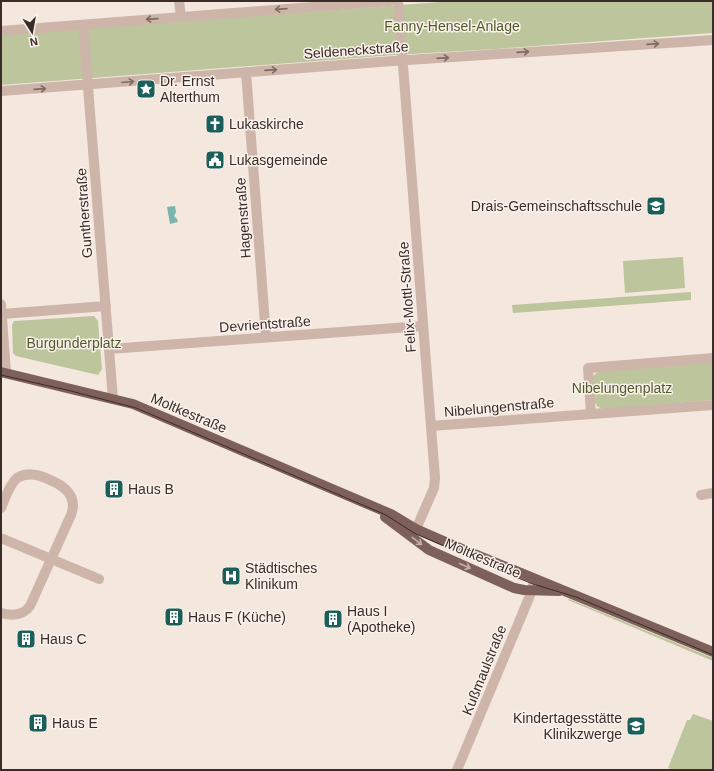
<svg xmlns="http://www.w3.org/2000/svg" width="714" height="771" font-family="Helvetica,sans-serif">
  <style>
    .green { fill: #bdc59c }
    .water { fill: #7bb4af }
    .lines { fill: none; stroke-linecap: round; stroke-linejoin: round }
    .minor { stroke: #ceb5a9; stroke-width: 10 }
    .major { stroke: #7d6059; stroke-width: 10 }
    .tram { stroke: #3a2c29; stroke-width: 1 }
    .oneway { stroke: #7d6a63 }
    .oneway2 { stroke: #c2b0a9 }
    .labels { text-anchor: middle; stroke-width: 3; stroke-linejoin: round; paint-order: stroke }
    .park-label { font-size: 14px; fill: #4f5b2b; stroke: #fbf2eb }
    .street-label { font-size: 14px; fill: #3a2c29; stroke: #fbf2eb }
    .poi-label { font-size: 14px; fill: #3a2c29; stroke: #fbf2eb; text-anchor: start }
  </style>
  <rect width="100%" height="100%" fill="#f4e7de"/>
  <!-- green -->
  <path class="green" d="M454,1H713V33L495,49L395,55L1,85V35Z
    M683,257L685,288L625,293L623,261Z
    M691,292V300L513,313L512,305Z
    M94,316L98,321L102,369L98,375L16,356L13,353L12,325L14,321Z
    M713,362V400L602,409L597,406L594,401L593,377L596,373L601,371Z
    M569,599L713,658V661L568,600Z
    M693,714L713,721V770H674L668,768L687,720H690Z"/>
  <!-- water -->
  <path class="water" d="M175,206L176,212L174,216L177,219L178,222L170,224L167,207Z"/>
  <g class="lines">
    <!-- minor -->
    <path class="minor" d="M179,1L181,17
      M398,1L435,478L434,488L416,529
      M83,25L113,399
      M1,31L390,1
      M246,72L266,337
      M1,91L393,61L713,40
      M1,304L6,373
      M2,314L106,306
      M109,349L423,326
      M591,414L588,368L713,358
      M431,426L713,405
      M701,495L713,493
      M1,508C5,499 9,485 17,478C28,471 40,475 50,480C65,486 78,497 71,515L30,606C23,616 12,616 1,613
      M1,538L99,579
      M457,770L529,598L535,579"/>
    <!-- major -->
    <path class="major" d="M1,372L133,404L391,514L416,529L455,546L713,652
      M385,517L429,550L514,588L524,590L559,591"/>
    <!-- tram -->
    <path class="tram" d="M1,375L71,391L136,408L386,515L414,533L518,578L533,584L576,597L713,655"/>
  </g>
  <!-- one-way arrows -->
  <defs><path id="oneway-shaft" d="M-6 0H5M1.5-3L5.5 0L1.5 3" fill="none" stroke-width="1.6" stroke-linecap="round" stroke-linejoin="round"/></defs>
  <g class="oneway">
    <use href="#oneway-shaft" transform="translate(281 9) rotate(176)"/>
    <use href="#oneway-shaft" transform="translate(152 19) rotate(176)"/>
    <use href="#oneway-shaft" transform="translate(653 44) rotate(-4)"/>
    <use href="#oneway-shaft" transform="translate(523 52) rotate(-4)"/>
    <use href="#oneway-shaft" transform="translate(443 58) rotate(-4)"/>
    <use href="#oneway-shaft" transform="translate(271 70) rotate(-4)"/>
    <use href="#oneway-shaft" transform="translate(128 82) rotate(-5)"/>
    <use href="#oneway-shaft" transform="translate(40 89) rotate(-4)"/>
  </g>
  <g class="oneway2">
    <use href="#oneway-shaft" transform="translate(417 541) rotate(38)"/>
    <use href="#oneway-shaft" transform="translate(465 566) rotate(24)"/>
  </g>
  <!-- icons -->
  <defs>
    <g id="sight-square" transform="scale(1)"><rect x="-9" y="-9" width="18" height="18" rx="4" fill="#1b5f5b" stroke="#fbf2eb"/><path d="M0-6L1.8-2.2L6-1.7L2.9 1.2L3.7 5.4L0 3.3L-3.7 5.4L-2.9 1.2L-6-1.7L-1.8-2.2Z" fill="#fff"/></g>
    <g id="church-square" transform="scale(1)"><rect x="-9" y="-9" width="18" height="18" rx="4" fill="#1b5f5b" stroke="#fbf2eb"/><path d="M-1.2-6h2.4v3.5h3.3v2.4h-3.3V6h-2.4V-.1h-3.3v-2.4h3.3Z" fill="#fff"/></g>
    <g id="civic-square" transform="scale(1)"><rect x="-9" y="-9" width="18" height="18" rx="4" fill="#1b5f5b" stroke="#fbf2eb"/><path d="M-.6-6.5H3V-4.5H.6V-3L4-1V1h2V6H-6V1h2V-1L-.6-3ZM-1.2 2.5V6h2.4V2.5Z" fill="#fff"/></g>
    <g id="school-square" transform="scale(1)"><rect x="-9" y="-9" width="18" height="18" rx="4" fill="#1b5f5b" stroke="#fbf2eb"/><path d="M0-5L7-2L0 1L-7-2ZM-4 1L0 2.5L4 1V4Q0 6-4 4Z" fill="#fff"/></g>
    <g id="building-square" transform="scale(1)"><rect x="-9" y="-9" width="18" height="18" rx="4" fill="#1b5f5b" stroke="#fbf2eb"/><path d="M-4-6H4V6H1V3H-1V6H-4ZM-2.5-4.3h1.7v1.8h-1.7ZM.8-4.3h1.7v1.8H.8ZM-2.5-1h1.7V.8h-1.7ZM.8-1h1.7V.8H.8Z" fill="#fff"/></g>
    <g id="hospital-square" transform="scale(1)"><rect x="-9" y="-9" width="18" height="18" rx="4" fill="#1b5f5b" stroke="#fbf2eb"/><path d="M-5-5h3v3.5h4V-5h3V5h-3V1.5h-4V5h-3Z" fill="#fff"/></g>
  </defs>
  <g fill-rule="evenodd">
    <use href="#sight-square" x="146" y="89"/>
    <use href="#church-square" x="215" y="124"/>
    <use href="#civic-square" x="215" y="160"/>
    <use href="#school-square" x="656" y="206"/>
    <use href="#building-square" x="114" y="489"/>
    <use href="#hospital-square" x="231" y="576"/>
    <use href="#building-square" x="174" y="617"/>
    <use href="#building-square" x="333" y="619"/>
    <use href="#building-square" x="26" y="639"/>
    <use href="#building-square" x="38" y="723"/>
    <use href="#school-square" x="636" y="726"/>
  </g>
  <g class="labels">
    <!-- park labels -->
    <g class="park-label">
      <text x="452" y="31">Fanny-Hensel-Anlage</text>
      <text x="74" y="348">Burgunderplatz</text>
      <text x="622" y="393">Nibelungenplatz</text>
    </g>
    <!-- street labels -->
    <g class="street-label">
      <text transform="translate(356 50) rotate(-4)" y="5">Seldeneckstraße</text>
      <text transform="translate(84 213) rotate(-94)" y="5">Guntherstraße</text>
      <text transform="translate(243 218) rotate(-94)" y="5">Hagenstraße</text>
      <text transform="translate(407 297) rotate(-94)" y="5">Felix-Mottl-Straße</text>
      <text transform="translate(265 324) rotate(-4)" y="5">Devrientstraße</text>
      <text transform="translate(499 407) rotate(-5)" y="5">Nibelungenstraße</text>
      <text transform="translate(189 413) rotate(23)" y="5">Moltkestraße</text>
      <text transform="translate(483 558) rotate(23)" y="5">Moltkestraße</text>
      <text transform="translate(484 670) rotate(-68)" y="5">Kußmaulstraße</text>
    </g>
    <!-- poi labels -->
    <g class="poi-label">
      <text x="160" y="86">Dr. Ernst<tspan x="160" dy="16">Alterthum</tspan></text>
      <text x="229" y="129">Lukaskirche</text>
      <text x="229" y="165">Lukasgemeinde</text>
      <text x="642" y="211" text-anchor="end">Drais-Gemeinschaftsschule</text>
      <text x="128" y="494">Haus B</text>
      <text x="245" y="573">Städtisches<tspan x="245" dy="16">Klinikum</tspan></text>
      <text x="347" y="616">Haus I<tspan x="347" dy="16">(Apotheke)</tspan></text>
      <text x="188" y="622">Haus F (Küche)</text>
      <text x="40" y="644">Haus C</text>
      <text x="622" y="723" text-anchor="end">Kindertagesstätte<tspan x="622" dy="16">Klinikzwerge</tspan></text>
      <text x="52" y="728">Haus E</text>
    </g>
  </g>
  <!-- border -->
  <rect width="714" height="771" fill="none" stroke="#3a2c29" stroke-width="4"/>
  <!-- north arrow -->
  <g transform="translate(32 32) rotate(169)" stroke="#fbf2eb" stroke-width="3" paint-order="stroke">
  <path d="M0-3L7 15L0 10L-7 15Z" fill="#3a2c29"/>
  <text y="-6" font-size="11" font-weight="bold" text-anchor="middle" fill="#3a2c29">N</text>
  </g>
</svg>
